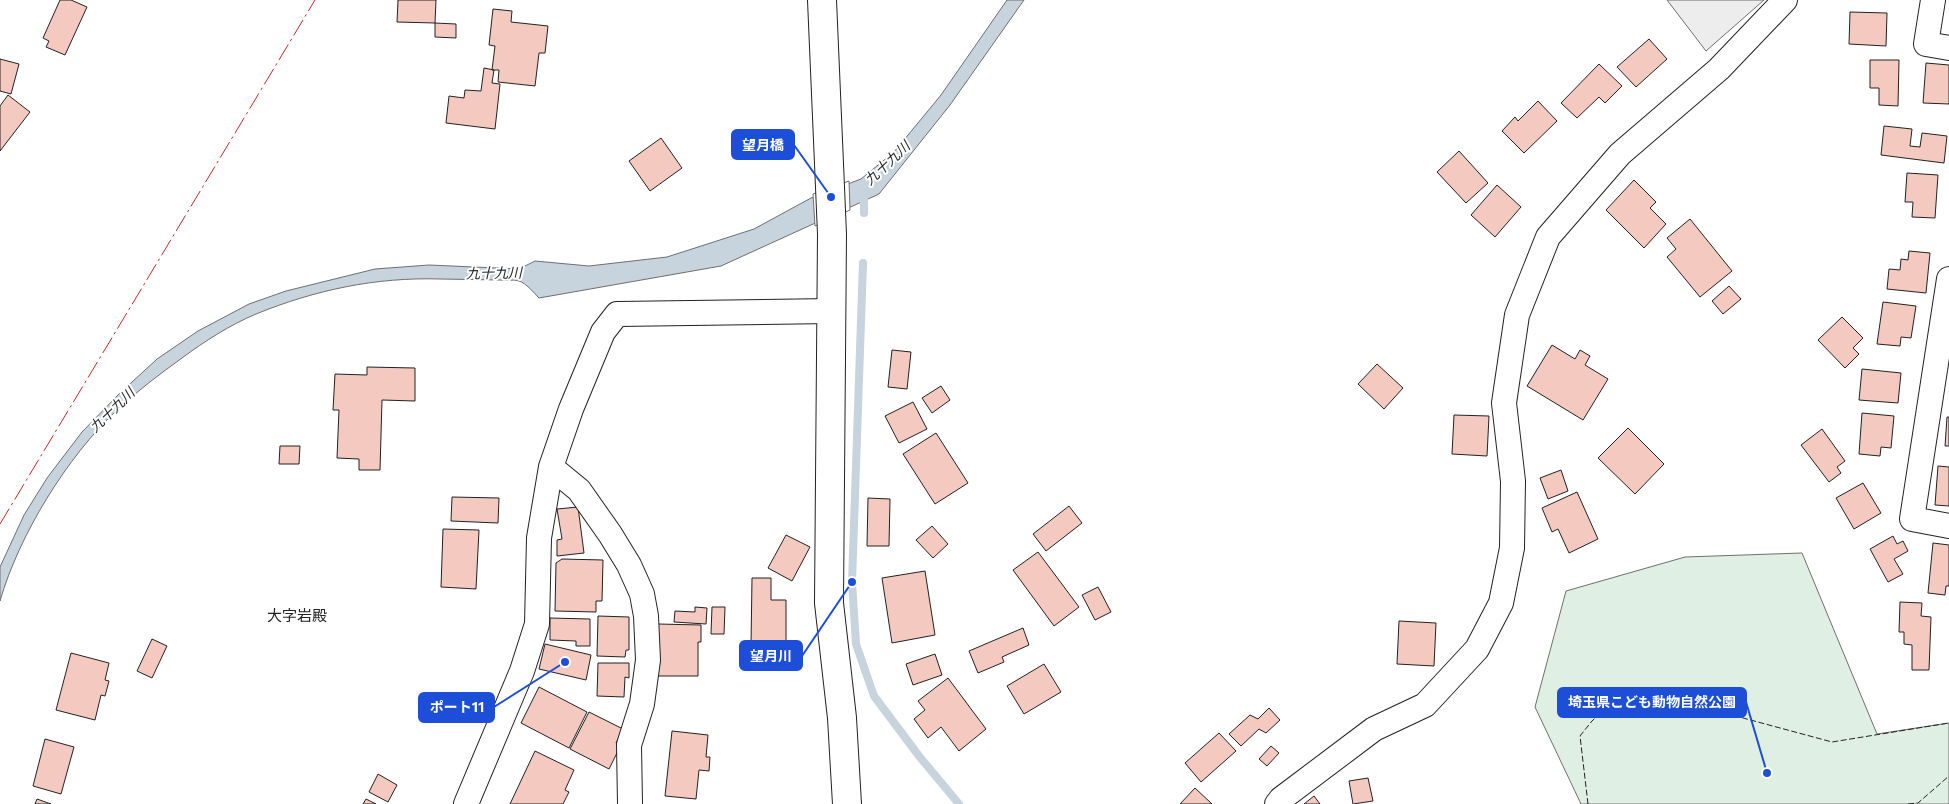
<svg xmlns="http://www.w3.org/2000/svg" width="1949" height="804" font-family="Commissioner,'Noto Sans JP',sans-serif">
  <style>
    .green { fill: #e0efe3; stroke: #6f6f6f }
    .parking { fill: #ededed; stroke: #6f6f6f }
    .water { fill: #c7d3dd; stroke: #6f6f6f }
    .pier { fill: #fff; stroke: #6f6f6f }
    .lines { fill: none; stroke-linecap: round; stroke-linejoin: round }
    .stream { stroke: #c7d3dd; stroke-width: 8 }
    .building { fill: #f3c9c0; stroke: #222 }
    .minor-casing { stroke: #222; stroke-width: 26 }
    .tertiary-casing { stroke: #222; stroke-width: 30 }
    .minor { stroke: #fff; stroke-width: 24 }
    .tertiary { stroke: #fff; stroke-width: 28 }
    .fence { stroke: #222; stroke-width: 1; stroke-dasharray: 6 2.5; stroke-linecap: butt }
    .power { stroke: #c62828; stroke-width: 1; stroke-dasharray: 18 4 2.5 4; stroke-linecap: butt }
    .labels { text-anchor: middle; stroke-width: 4; stroke-linejoin: round; paint-order: stroke }
    .water-label { font-size: 14px; font-style: italic; fill: #222; stroke: #fff }
    .quarter-label { font-size: 15px; fill: #222; stroke: #fff }
    .leader { fill: none; stroke: #1d4ed8; stroke-width: 2 }
    .callout-dot { fill: #1d4ed8; stroke: #fff; stroke-width: 2 }
    .callout { fill: #1d4ed8; stroke: #1d4ed8; stroke-width: 2 }
    .callout-label { font-size: 14px; text-anchor: middle; font-weight: bold; fill: #fff }
  </style>
  <rect width="100%" height="100%" fill="#fff"/>
  <!-- green -->
  <path class="green" d="M1802,553L1877,734L1949,723V804H1581L1535,707L1566,591L1685,557Z"/>
  <!-- parking -->
  <path class="parking" d="M1667,0H1764L1706,51Z"/>
  <!-- water -->
  <path class="water" d="M1007,0H1024L950,105L879,194L721,266L539,298C534,293 526,283 519,281C514,279 506,281 500,280C480,280 460,279 440,279C376,277 315,290 256,314C230,325 205,341 182,358C160,374 137,391 117,410C67,457 19,535 0,601V567L24,515L47,478L82,432L119,394L157,359L198,331L249,304L286,291L375,269L429,265L519,269L535,261L589,266L667,257L754,229L811,198L861,179L894,152L941,95Z"/>
  <!-- pier -->
  <path class="pier" d="M849,181L850,210L815,226L813,194Z"/>
  <g class="lines">
    <!-- stream -->
    <path class="stream" d="M864,213V192
      M863,263L852,582L856,644L874,696L919,756L959,804"/>
  </g>
  <!-- building -->
  <path class="building" d="M60,0H71L87,7L65,55L46,47L49,41L43,38Z
    M398,0H436L435,23L397,22Z
    M493,9L512,11L511,22L548,26L545,53H539L535,86L498,82L499,70H492L495,46L489,45Z
    M1850,12L1887,13L1886,46L1849,44Z
    M435,23L456,24V38L435,37Z
    M1649,39L1667,59L1636,87L1617,67Z
    M0,59L19,64L11,94L0,91Z
    M1870,60H1899L1898,106L1879,105V88H1870Z
    M1926,63L1949,65V104L1923,103Z
    M1599,64L1622,86L1605,103L1599,97L1577,118L1561,103Z
    M484,68L494,70L492,83L500,84L495,129L446,123L449,96L464,98L465,90L481,91Z
    M8,95L30,112L0,151V106Z
    M1538,101L1557,121L1524,153L1502,131L1515,117L1518,121Z
    M1884,126L1912,129L1910,146L1920,147L1922,133L1947,136L1944,163L1881,155Z
    M661,138L682,168L650,191L629,161Z
    M1459,151L1488,183L1466,203L1437,172Z
    M1907,173L1938,175L1935,218L1912,217L1913,202H1905Z
    M1634,180L1656,202L1650,208L1666,224L1644,248L1606,210Z
    M1497,185L1521,207L1495,237L1471,215Z
    M1690,219L1732,271L1700,297L1667,257L1676,249L1667,238Z
    M1909,251L1930,253L1926,293L1887,289L1889,269L1900,270L1901,259L1908,260Z
    M1729,286L1741,299L1723,314L1712,301Z
    M1883,302L1916,306L1911,338L1901,337L1900,346L1877,344Z
    M1842,317L1863,338L1853,348L1859,354L1845,368L1818,340Z
    M1552,345L1575,359L1580,350L1590,356L1585,365L1608,379L1583,420L1527,386Z
    M892,350L911,352L907,389L888,387Z
    M1377,364L1403,388L1384,409L1358,384Z
    M367,367L415,368V401L382,400L380,470H359V459L337,458L339,410H333L335,374L367,375Z
    M1862,369L1901,373L1898,403L1859,400Z
    M941,386L950,400L932,413L922,398Z
    M913,402L927,429L899,443L885,416Z
    M1862,413L1894,416L1891,448L1881,447L1880,456L1859,454Z
    M1454,415L1489,416L1487,456L1452,454Z
    M1947,417H1949V446H1945Z
    M1628,428L1664,464L1635,494L1598,458Z
    M1822,429L1845,461L1837,467L1841,473L1829,482L1801,445Z
    M936,433L968,483L935,504L903,454Z
    M280,446H300L299,464H279Z
    M1938,466L1949,467V506L1935,505Z
    M1561,470L1568,491L1548,499L1540,478Z
    M1863,483L1881,513L1854,529L1836,498Z
    M1577,492L1598,539L1569,553L1558,529L1552,532L1542,508Z
    M452,497L499,498L498,523L451,521Z
    M868,498L890,499L889,546H867Z
    M1069,506L1082,523L1046,551L1033,534Z
    M578,507L584,553L557,556V540L562,539L557,509Z
    M932,526L948,544L933,558L916,540Z
    M443,529L479,530L476,589L441,587Z
    M786,535L810,547L792,581L768,568Z
    M1893,536L1897,544L1903,541L1908,551L1894,559L1903,574L1888,582L1870,549Z
    M1933,543L1949,545V586H1946L1945,595L1928,593Z
    M1038,552L1079,607L1054,626L1013,570Z
    M562,559L603,560L602,601H596V612L555,611L556,563Z
    M925,571L935,635L892,643L882,578Z
    M752,578H771V600H786V646H751Z
    M1098,587L1111,612L1095,620L1082,595Z
    M1900,602L1922,603L1921,616L1931,617L1929,670H1912V645L1904,644V632H1899Z
    M695,607L707,608L706,624L674,622L675,611L695,612Z
    M712,607H725L724,634H711Z
    M598,616L629,617V650H626L625,657L597,656Z
    M550,618L590,619V646H576V641L550,640Z
    M1399,621L1436,623L1434,666L1397,664Z
    M658,624L701,625V642H698V676H657Z
    M1023,628L1029,645L1002,657L1004,662L978,673L969,651Z
    M152,639L167,646L152,678L137,671Z
    M545,644L591,655L586,680L539,669Z
    M71,653L109,663L105,680L109,681L105,696L101,695L95,720L56,710Z
    M935,654L942,675L913,685L906,664Z
    M598,663H629V678L625,677L624,697L597,696Z
    M1044,664L1061,692L1024,714L1007,686Z
    M948,678L986,729L959,751L941,727L928,738L914,719L925,710L918,701Z
    M539,687L587,712L569,748L521,723Z
    M1269,708L1280,720L1266,733L1259,729L1241,746L1229,734L1250,715L1258,719Z
    M589,712L623,729L616,743L620,747L609,769L570,749Z
    M672,731L708,735L706,757H710L709,771L699,770L696,799L665,796Z
    M1219,733L1236,751L1201,782L1185,763Z
    M45,739L74,747L61,794L33,786Z
    M1271,746L1279,753L1267,766L1259,759Z
    M535,751L574,770L565,790L569,792L563,804H510Z
    M378,774L397,785L388,802L369,792Z
    M1368,778L1373,801L1353,804L1349,781Z
    M1195,788L1212,804H1180Z
    M1314,796L1320,804H1304Z
    M37,799L51,804H35Z
    M366,799L376,804H363Z"/>
  <g class="lines">
    <!-- minor casing -->
    <g class="minor-casing">
      <path id="minor" d="M1933,0L1926,44L1949,48
        M1949,279L1912,519L1949,526
        M551,467L579,490L610,534L629,565L642,594L646,616L648,660L642,704L629,745L630,804
        M466,804L522,671L537,624L539,538L551,467L571,409L603,332L617,314L832,311
        M1277,804L1281,799L1374,729L1425,705L1477,649L1501,603L1512,548L1513,481L1504,403L1517,315L1548,237L1620,154L1719,69L1785,0"/>
    </g>
    <!-- tertiary casing -->
    <g class="tertiary-casing">
      <path id="tertiary" d="M822,0L832,234L829,603L842,718L847,804"/>
    </g>
    <!-- minor -->
    <use href="#minor" class="minor"/>
    <!-- tertiary -->
    <use href="#tertiary" class="tertiary"/>
    <!-- fence -->
    <path class="fence" d="M1588,804L1580,736L1592,721L1607,707L1645,700H1683L1706,708L1832,742L1949,723
      M1908,804L1918,803L1949,776"/>
    <!-- power -->
    <path class="power" d="M0,524L315,0"/>
  </g>
  <g class="labels">
    <!-- water labels -->
    <g class="water-label">
      <text transform="translate(887 163) rotate(-43)" y="5">九十九川</text>
      <text transform="translate(494 273) rotate(-1)" y="5">九十九川</text>
      <text transform="translate(112 410) rotate(-44)" y="5">九十九川</text>
    </g>
    <!-- quarter labels -->
    <g class="quarter-label">
      <text x="297" y="621">大字岩殿</text>
    </g>
  </g>
  <!-- callouts -->
  <path class="leader" d="M831 197L794 145M852 582L802 656M1767 773L1746 702M565 662L494 707"/>
  <g class="callout-dot">
    <circle cx="831" cy="197" r="5"/>
    <circle cx="852" cy="582" r="5"/>
    <circle cx="1767" cy="773" r="5"/>
    <circle cx="565" cy="662" r="5"/>
  </g>
  <g class="callout">
    <rect x="732" y="130" width="62" height="29" rx="5"/>
    <rect x="740" y="641" width="62" height="29" rx="5"/>
    <rect x="1558" y="688" width="188" height="29" rx="5"/>
    <rect x="419" y="693" width="75" height="29" rx="5"/>
  </g>
  <g class="callout-label">
    <text x="763" y="150">望月橋</text>
    <text x="771" y="661">望月川</text>
    <text x="1652" y="707">埼玉県こども動物自然公園</text>
    <text x="457" y="712">ポート11</text>
  </g>
</svg>
